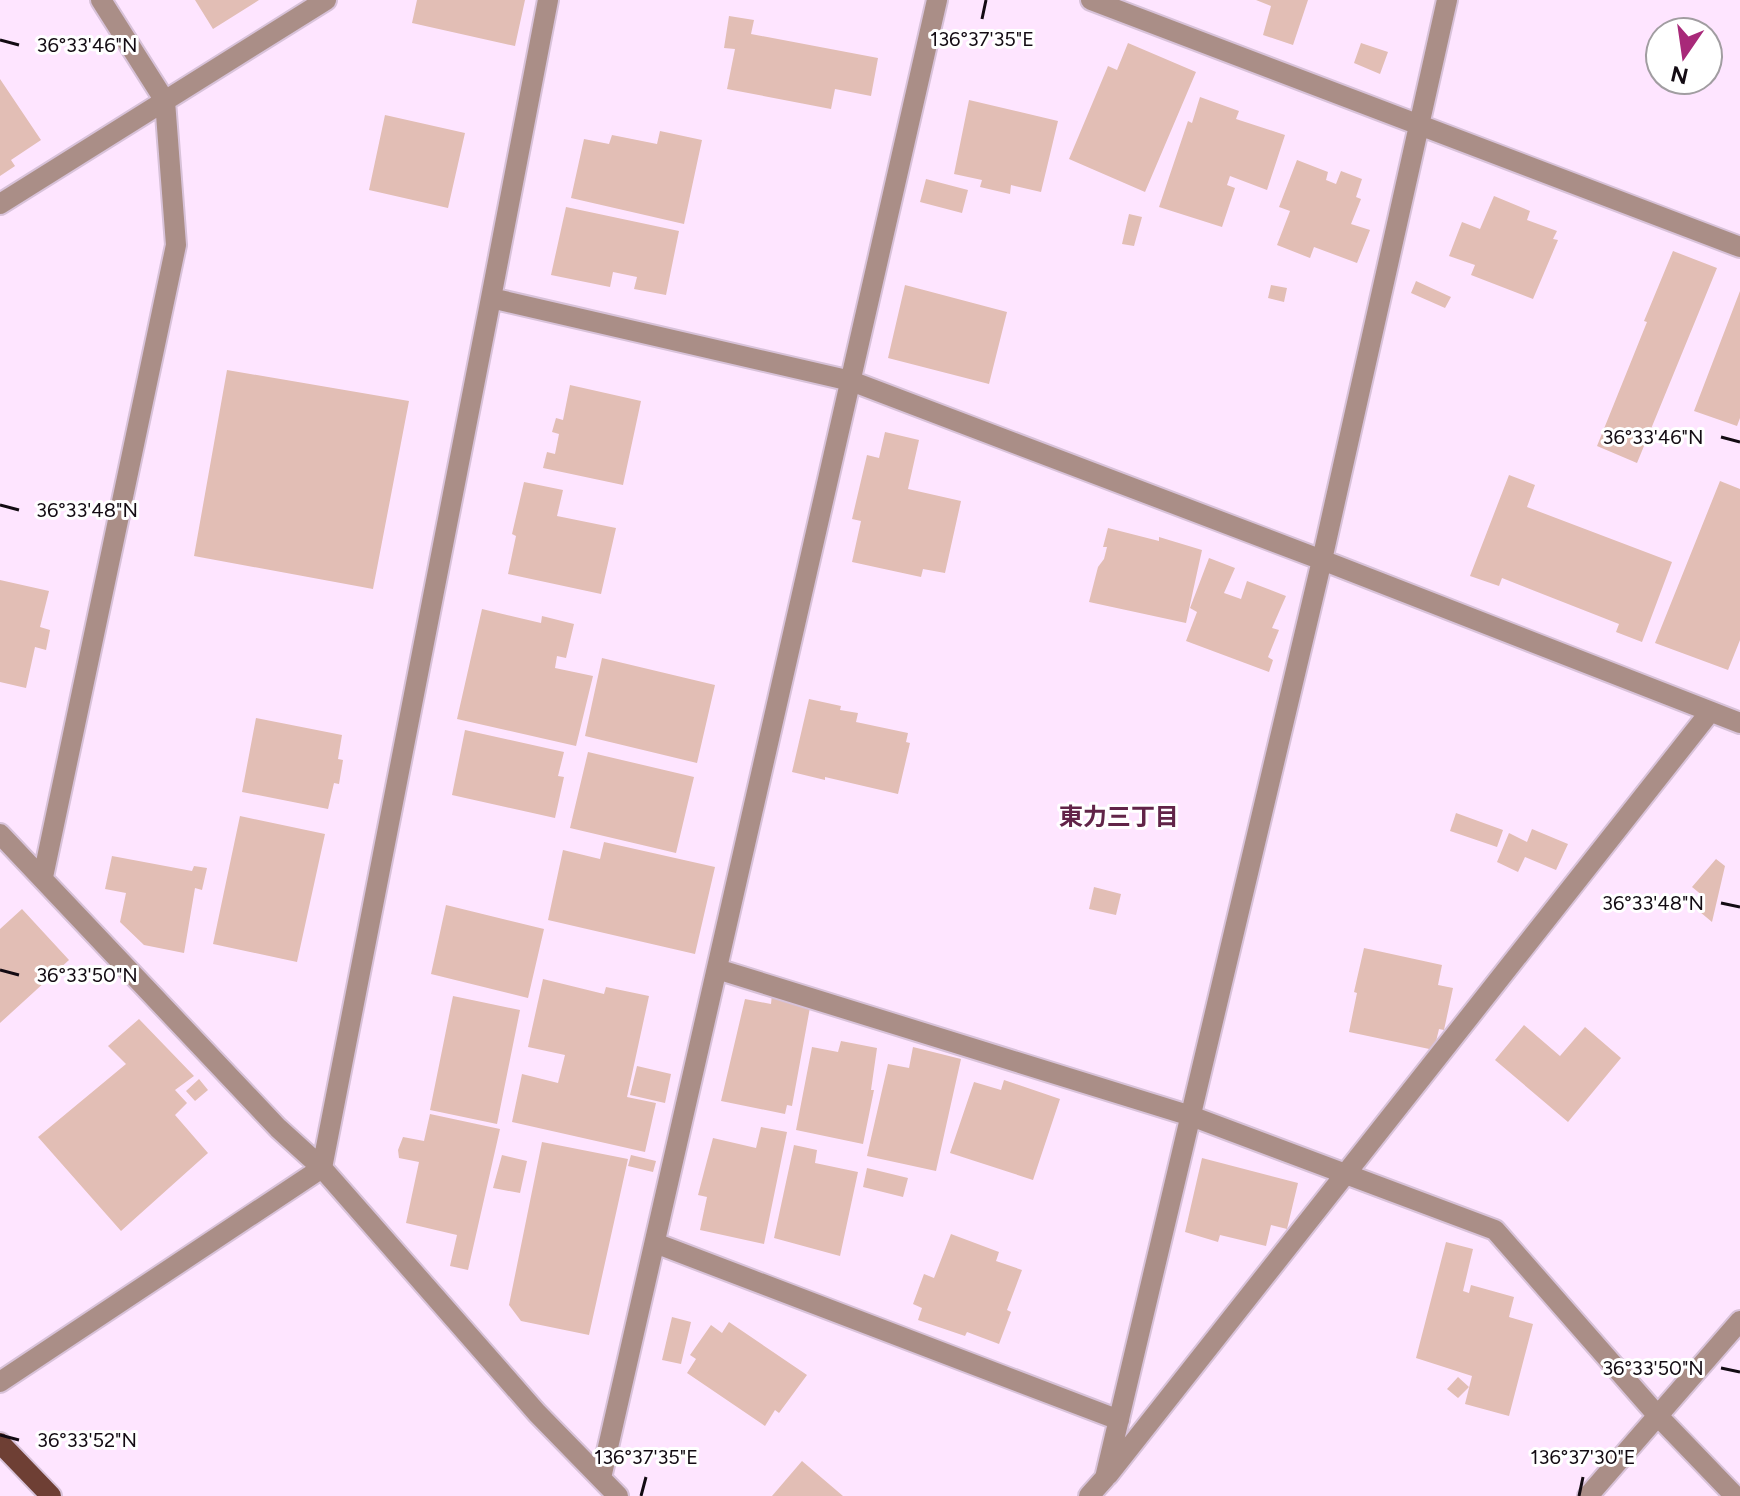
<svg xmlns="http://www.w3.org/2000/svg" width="1740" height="1496" font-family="Figtree,'Noto Sans JP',sans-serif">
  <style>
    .building { fill: #e2beb5 }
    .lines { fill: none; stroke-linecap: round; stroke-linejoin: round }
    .minor-casing { stroke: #d8c2d9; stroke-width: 24 }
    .major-casing { stroke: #d8c2d9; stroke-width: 24 }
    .minor { stroke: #aa8e87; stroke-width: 20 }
    .major { stroke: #6e3f34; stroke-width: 20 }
    .ticks { fill: none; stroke: #130b13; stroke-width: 3 }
    .labels { text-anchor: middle; stroke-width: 6; stroke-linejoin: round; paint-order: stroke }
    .neighbourhood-label { font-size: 24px; font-weight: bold; fill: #612448; stroke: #fff }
    .ticks-label { font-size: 20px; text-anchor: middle; fill: #130b13; stroke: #fff; stroke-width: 6; stroke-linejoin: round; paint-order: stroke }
  </style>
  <rect width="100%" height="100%" fill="#fee5ff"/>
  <!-- building -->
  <path class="building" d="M195,0H259L213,29Z
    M417,0H525L515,46L412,23Z
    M1256,0H1308L1293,45L1263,35L1271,6Z
    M729,16L754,20L751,34L878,58L871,96L835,89L831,109L727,89L735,49L724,48Z
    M1128,43L1196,72L1145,192L1069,159L1108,66L1117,70Z
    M1361,43L1388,52L1380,74L1354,63Z
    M0,79L41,140L11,160L15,166L0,176Z
    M1200,97L1239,111L1236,119L1285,135L1267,190L1230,176L1227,185L1235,188L1222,227L1159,207L1188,121L1192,123Z
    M969,100L1058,121L1041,192L1011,185L1010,194L980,187L982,180L954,174Z
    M385,115L465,133L448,208L369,190Z
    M660,131L702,140L684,224L571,198L584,139L609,144L612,135L657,144Z
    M1297,160L1328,172L1326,180L1336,184L1341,171L1362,179L1356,197L1361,199L1351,224L1370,230L1357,263L1314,247L1310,258L1277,245L1290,211L1279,207Z
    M926,179L968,190L962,213L920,202Z
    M1494,196L1530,211L1527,220L1557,231L1553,239L1558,240L1533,299L1471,275L1475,265L1449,256L1462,222L1480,229Z
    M566,207L679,231L666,295L634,289L637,277L613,272L610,287L551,275Z
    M1129,214L1142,217L1134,246L1122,244Z
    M1673,251L1717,268L1637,463L1597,446L1647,322L1644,321Z
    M1416,281L1451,297L1445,308L1411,293Z
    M905,285L1007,312L989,384L888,358Z
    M1271,285L1287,288L1284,302L1268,298Z
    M1740,291V418L1737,426L1694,411Z
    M227,370L409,401L373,589L194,556Z
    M570,385L641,401L623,485L543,468L547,452L555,454L559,434L552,432L556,418L563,420Z
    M885,432L919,440L908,489L961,501L945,573L923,569L921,577L852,562L861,521L852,519L867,455L879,458Z
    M1509,475L1535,485L1527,507L1672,562L1642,642L1616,632L1619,624L1502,578L1499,586L1470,576Z
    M1720,481L1740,489V640L1728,670L1655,643Z
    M524,482L563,490L557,516L616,528L601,594L508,574L516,536L512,534Z
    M1108,528L1159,541V537L1202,550L1186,623L1089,602L1098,567L1104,559L1107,547H1103Z
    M1209,558L1235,568L1224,593L1241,599L1247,581L1286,596L1272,628L1279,630L1268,657L1273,660L1269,672L1186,641L1197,612L1190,608Z
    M0,580L49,591L40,627L50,630L46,650L35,647L26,688L0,682Z
    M482,609L541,623L542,616L574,624L566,658L557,656L555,668L593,676L576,746L457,719Z
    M602,658L715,685L697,763L585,736Z
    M809,699L841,706L840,710L858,713L856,722L908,733L906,742L910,743L898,794L825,777V780L792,772Z
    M256,718L342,735L338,759L343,760L339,784L334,783L328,809L242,792Z
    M465,730L564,752L558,776L564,777L555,818L452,795Z
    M588,752L694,777L676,853L570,828Z
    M1456,813L1503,830L1497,847L1450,831Z
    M240,816L325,834L297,962L213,944Z
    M1532,829L1568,844L1556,870L1525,857L1518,872L1497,862L1509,833L1527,842Z
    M604,842L715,867L695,954L548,920L563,850L600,859Z
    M112,856L192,871L194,866L207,868L202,890L195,888L184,953L144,945L120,922L126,893L105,889Z
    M1716,859L1725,866L1712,922L1694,907L1703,896L1692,887Z
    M1094,887L1121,894L1116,915L1089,909Z
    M446,905L544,929L528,998L431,974Z
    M22,909L69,960L0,1023V929Z
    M1364,948L1442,965L1438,985L1453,988L1444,1030L1439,1029L1434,1050L1349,1032L1357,993L1354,992Z
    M543,979L604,994L606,987L649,996L627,1097L656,1103L645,1152L512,1122L522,1074L558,1083L565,1055L528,1047Z
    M772,994L811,1002L792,1106L787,1105L785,1114L721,1101L745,999L771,1004Z
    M453,996L520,1010L497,1124L430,1110Z
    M139,1019L194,1076L175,1090L187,1103L175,1115L208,1153L121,1231L38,1137L126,1064L108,1046Z
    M1524,1025L1560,1056L1585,1027L1621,1058L1568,1122L1495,1060Z
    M841,1041L877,1048L871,1090H874L863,1144L796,1130L812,1047L838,1052Z
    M913,1047L961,1059L936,1171L867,1156L888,1064L909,1068Z
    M637,1066L671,1074L665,1103L630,1095Z
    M199,1079L208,1090L195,1101L186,1091Z
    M1004,1080L1060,1099L1033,1180L950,1153L974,1082L1001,1090Z
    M430,1114L500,1129L468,1270L450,1266L457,1235L406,1223L419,1162L399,1158L398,1150L403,1137L424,1141Z
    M761,1127L787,1132L764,1244L700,1230L707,1197L698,1195L713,1138L756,1148Z
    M542,1142L628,1159L589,1335L521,1321L509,1305Z
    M794,1145L817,1150L815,1163L858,1172L840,1256L774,1238Z
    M502,1155L527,1161L520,1193L493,1188Z
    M631,1155L656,1161L653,1172L628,1166Z
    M1202,1158L1298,1183L1287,1229L1271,1225L1266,1246L1220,1235L1218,1242L1185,1232Z
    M867,1168L908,1178L903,1197L863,1187Z
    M951,1234L999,1252L996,1261L1022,1270L1007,1310L1011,1312L999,1344L967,1332L965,1336L918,1320L922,1308L913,1304L924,1274L934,1278Z
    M1446,1242L1473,1249L1463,1291L1469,1293L1471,1285L1514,1297L1509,1317L1533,1324L1509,1416L1465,1404L1472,1376L1416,1358Z
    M672,1317L691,1322L681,1364L662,1360Z
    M729,1322L807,1375L779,1413L775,1410L765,1426L687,1373L696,1359L690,1355L711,1325L722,1333Z
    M1458,1377L1469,1387L1458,1398L1447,1389Z
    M802,1461L843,1496H772Z"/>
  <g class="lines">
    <!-- minor casing -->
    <g class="minor-casing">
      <path id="minor" d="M1091,0L1740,247
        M0,204L326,0
        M491,298L548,0
        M0,834L278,1128L322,1168L537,1413L618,1496
        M43,877L176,245L165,101L101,0
        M717,969L1191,1116L1495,1230L1658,1416L1735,1496
        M655,1243L1119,1420
        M0,1382L322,1168L491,298L851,381L1322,560L1740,723
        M1108,1475L1710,712
        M601,1478L937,0
        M1089,1496L1105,1478L1322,560L1447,0
        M1588,1496L1740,1321"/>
    </g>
    <!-- major casing -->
    <g class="major-casing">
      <path id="major" d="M0,1443L51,1496"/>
    </g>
    <!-- minor -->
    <use href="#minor" class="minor"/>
    <!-- major -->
    <use href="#major" class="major"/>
  </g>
  <!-- ticks -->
  <path class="ticks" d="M982,19L986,0M0,40L19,45M1721,437L1740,442M0,505L19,510M1721,903L1740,907M0,970L19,975M1721,1368L1740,1372M0,1435L19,1440M641,1496L646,1477M1579,1496L1583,1477"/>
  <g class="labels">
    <!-- neighbourhood labels -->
    <g class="neighbourhood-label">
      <text x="1119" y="825">東力三丁目</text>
    </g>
  </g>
  <g class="ticks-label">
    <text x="982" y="46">136°37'35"E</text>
    <text x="87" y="52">36°33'46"N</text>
    <text x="1653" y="444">36°33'46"N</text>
    <text x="87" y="517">36°33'48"N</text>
    <text x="1653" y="910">36°33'48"N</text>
    <text x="87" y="982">36°33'50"N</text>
    <text x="1653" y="1375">36°33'50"N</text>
    <text x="87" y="1447">36°33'52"N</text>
    <text x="646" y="1464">136°37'35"E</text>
    <text x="1583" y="1464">136°37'30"E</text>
  </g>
  <!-- north arrow -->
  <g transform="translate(1684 56) rotate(193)"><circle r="38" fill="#ffffff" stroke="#a19da1" stroke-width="2"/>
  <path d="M0-6L14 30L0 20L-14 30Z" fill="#a82979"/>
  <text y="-12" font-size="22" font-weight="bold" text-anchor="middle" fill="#130b13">N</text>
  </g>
</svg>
